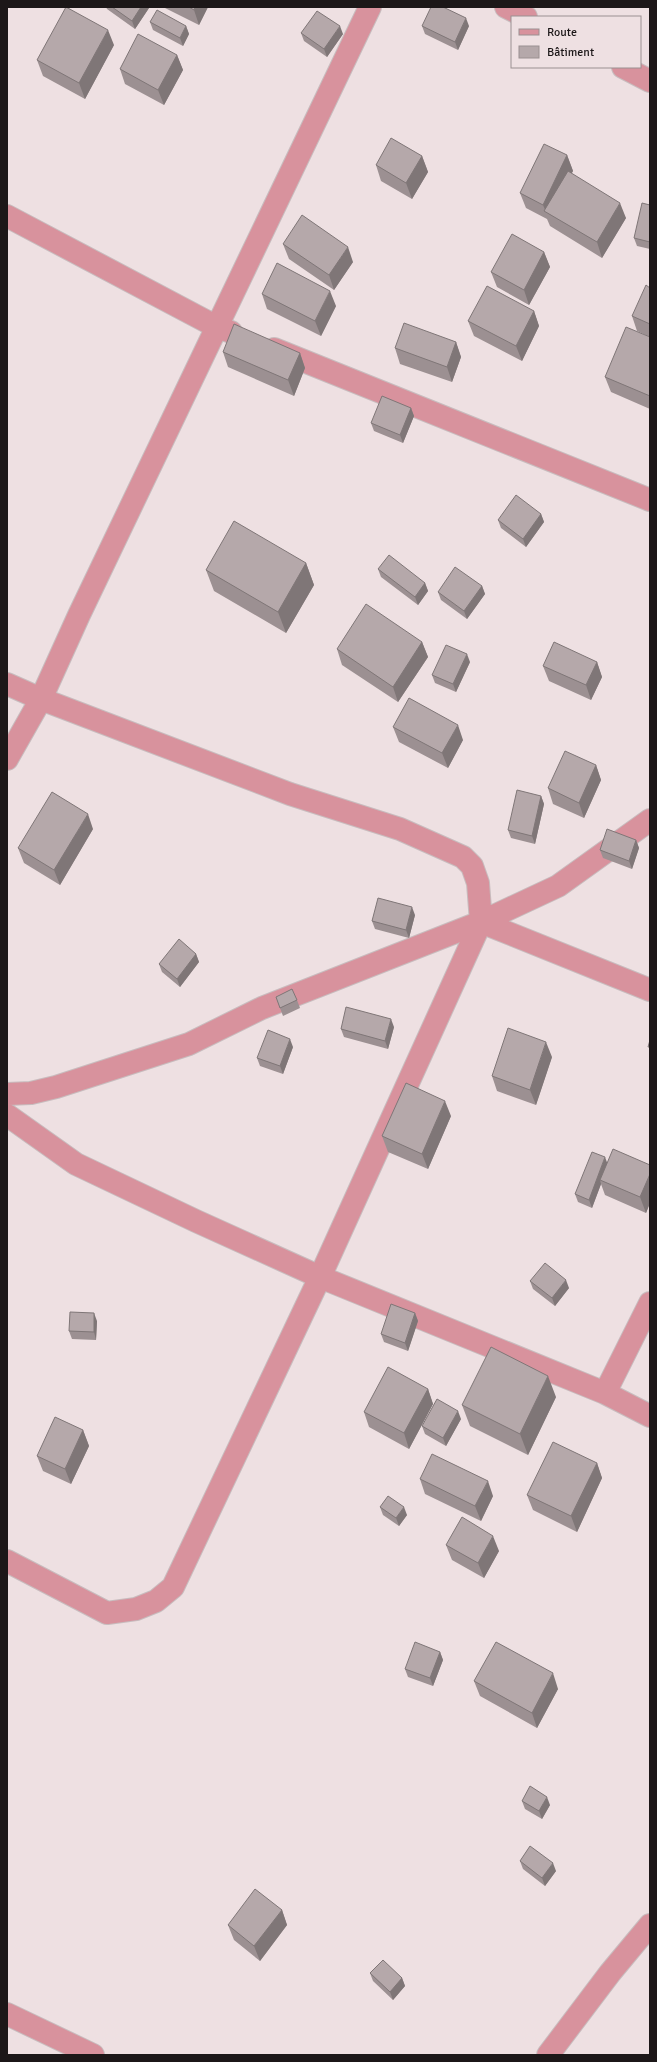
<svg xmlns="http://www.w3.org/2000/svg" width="657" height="2062" font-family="Signika,sans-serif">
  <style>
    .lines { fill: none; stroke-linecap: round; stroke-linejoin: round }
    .street-casing { stroke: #c8bcbe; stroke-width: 24 }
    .street { stroke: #d8929d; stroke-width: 22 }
    .wall { fill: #9c9092 }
    .shaded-wall { fill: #7f7677 }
    .building { fill: #b5a8aa; stroke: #7f7677 }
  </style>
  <rect width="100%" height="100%" fill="#eee0e2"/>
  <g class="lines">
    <!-- street casing -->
    <g class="street-casing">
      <path id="street" d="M506,7L526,17
        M623,67L650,81
        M7,216L217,327L231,332
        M274,349L650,500
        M7,684L41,699L290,794L400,829L463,857L472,866L478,883L481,922L320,1277L173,1587L156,1601L136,1609L107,1613L7,1561
        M7,759L41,699L79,615L370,7
        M481,922L650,990
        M7,1094L31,1093L56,1087L189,1044L262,1008L481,922L558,886L650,820
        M7,1115L76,1164L196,1221L320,1277L605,1393L650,1416
        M605,1393L650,1303
        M7,2014L93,2055
        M548,2055L610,1973L650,1925"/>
    </g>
    <!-- street -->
    <use href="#street" class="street"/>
  </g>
  <!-- wall -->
  <path class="wall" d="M106,7H149V8L135,29L107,9Z
    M163,7H208L199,25Z
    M150,22L186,26L189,34L183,46L153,30Z
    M422,26H469L458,50L425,34Z
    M301,33L343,34L327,57L304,41Z
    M114,45L85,99L43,76L37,60Z
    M177,55L183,70L164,105L125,84L120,69Z
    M567,155L573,171L571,173L626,218L602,258L550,226L547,219L526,208L520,193Z
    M422,156L428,172L412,199L381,181L376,165Z
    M650,205V249L637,246L634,238Z
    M283,244L353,262L334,290L289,259Z
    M544,252L550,267L529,305L497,287L491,272Z
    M650,288V337L637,331L632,316Z
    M262,294L336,306L321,336L267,309Z
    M534,311L539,326L522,361L474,336L468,321Z
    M650,337V409L611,392L605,377Z
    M456,342L461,357L452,382L400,364L395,348Z
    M223,352L300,353L305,368L294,396L228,367Z
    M411,408L414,416L403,443L374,431L371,423Z
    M541,514L544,522L526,547L501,528L498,520Z
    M306,563L314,585L286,633L214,591L206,570Z
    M378,569L425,583L428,591L418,605L381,577Z
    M482,586L485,594L467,619L441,600L438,592Z
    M422,642L428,657L398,702L342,665L337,649Z
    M470,662L456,692L435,683L432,675Z
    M597,662L602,677L591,700L549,681L543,666Z
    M393,727L463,740L448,768L399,742Z
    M596,765L601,780L584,818L553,804L548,788Z
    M541,796L544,804L535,844L511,838L508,830Z
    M93,829L60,885L24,863L18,848Z
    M636,840L639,848L632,869L603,858L600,850Z
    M415,915L409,938L375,929L372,921Z
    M196,954L199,962L180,987L162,972L159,964Z
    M276,997L297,1000L300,1008L283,1016Z
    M394,1027L388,1049L344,1037L341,1029Z
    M293,1047L283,1074L260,1066L257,1058Z
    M552,1057L536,1105L497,1091L492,1076Z
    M451,1116L428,1169L388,1152L382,1136Z
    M607,1162L650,1165V1203L646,1213L605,1195L601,1184L592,1208L578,1202L575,1194Z
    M530,1281L569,1288L555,1306L533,1289Z
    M415,1313L418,1321L408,1351L384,1342L381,1334Z
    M97,1321L96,1340L72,1339L69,1331Z
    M428,1389L433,1404L409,1449L369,1427L364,1412Z
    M556,1397L528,1455L470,1426L462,1405Z
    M461,1419L446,1446L425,1434L422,1426Z
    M83,1430L89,1446L71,1484L43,1471L37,1456Z
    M597,1463L602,1478L577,1532L533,1510L527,1495Z
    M420,1479L493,1496L481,1521L425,1494Z
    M380,1507L407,1515L399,1526L383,1515Z
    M446,1545L499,1551L484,1578L452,1560Z
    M440,1652L443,1660L433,1686L408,1677L405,1669Z
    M474,1681L558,1689L537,1728L480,1696Z
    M522,1801L550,1805L542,1819L525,1809Z
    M520,1861L556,1871L545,1886L523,1869Z
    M282,1910L287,1925L260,1961L234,1940L228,1925Z
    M370,1973L402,1978L405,1986L393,2000L373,1981Z"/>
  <!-- shaded-wall -->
  <path class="shaded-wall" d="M141,7H149V8L135,29L132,21Z
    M195,7H208L199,25L194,10Z
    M466,18L469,26L458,50L455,42Z
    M186,26L189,34L183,46L180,38Z
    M340,26L343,34L327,57L324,49Z
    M108,30L114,45L85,99L79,83Z
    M177,55L183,70L164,105L158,90Z
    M567,155L573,171L551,215L546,212L543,205Z
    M422,156L428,172L412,199L406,183Z
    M620,203L626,218L602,258L597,242Z
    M348,247L353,262L334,290L329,275Z
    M544,252L550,267L529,305L524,290Z
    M330,291L336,306L321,336L315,321Z
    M534,311L539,326L522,361L516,346Z
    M456,342L461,357L452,382L447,367Z
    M300,353L305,368L294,396L288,380Z
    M411,408L414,416L403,443L400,435Z
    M541,514L544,522L526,547L523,539Z
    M306,563L314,585L286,633L278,612Z
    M425,583L428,591L418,605L415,597Z
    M482,586L485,594L467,619L464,611Z
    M422,642L428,657L398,702L393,687Z
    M467,654L470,662L456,692L453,684Z
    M597,662L602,677L591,700L586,685Z
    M458,725L463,740L448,768L442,753Z
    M596,765L601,780L584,818L579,803Z
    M541,796L544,804L535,844L532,836Z
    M88,814L93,829L60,885L54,870Z
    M636,840L639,848L632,869L629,861Z
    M412,907L415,915L409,938L406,930Z
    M196,954L199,962L180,987L177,979Z
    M391,1019L394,1027L388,1049L385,1041Z
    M290,1039L293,1047L283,1074L280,1066Z
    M546,1042L552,1057L536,1105L530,1090Z
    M445,1101L451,1116L428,1169L422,1154Z
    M605,1157L608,1165L600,1180L601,1184L592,1208L589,1200Z
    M650,1174V1203L646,1213L640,1197Z
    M566,1280L569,1288L555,1306L552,1298Z
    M94,1313L97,1321L96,1340L94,1332Z
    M415,1313L418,1321L408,1351L405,1343Z
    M548,1376L556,1397L528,1455L520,1434Z
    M428,1389L433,1404L409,1449L404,1433Z
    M458,1411L461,1419L446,1446L443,1438Z
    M83,1430L89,1446L71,1484L65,1469Z
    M597,1463L602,1478L577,1532L571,1516Z
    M488,1481L493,1496L481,1521L475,1506Z
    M404,1507L407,1515L399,1526L396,1518Z
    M493,1536L499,1551L484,1578L478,1563Z
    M440,1652L443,1660L433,1686L430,1678Z
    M553,1673L558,1689L537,1728L532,1713Z
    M547,1797L550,1805L542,1819L539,1811Z
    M553,1863L556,1871L545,1886L542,1878Z
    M282,1910L287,1925L260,1961L254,1946Z
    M402,1978L405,1986L393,2000L390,1992Z"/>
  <!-- building -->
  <path class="building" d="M66,7L108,30L79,83L37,60Z
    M112,7H141L132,21Z
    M189,7H195L194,10Z
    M431,7H443L466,18L455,42L422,26Z
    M157,10L186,26L180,38L150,22Z
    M317,11L340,26L324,49L301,33Z
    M138,34L177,55L158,90L120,69Z
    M391,138L422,156L406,183L376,165Z
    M544,144L567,155L543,205L520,193Z
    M568,171L620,203L597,242L544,211Z
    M642,203L650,205V242L634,238Z
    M302,215L348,247L329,275L283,244Z
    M512,234L544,252L524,290L491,272Z
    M277,263L330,291L315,321L262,294Z
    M646,285L650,288V324L632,316Z
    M487,286L534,311L516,346L468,321Z
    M404,323L456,342L447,367L395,348Z
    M234,324L300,353L288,380L223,352Z
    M626,327L650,337V396L605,377Z
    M382,396L411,408L400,435L371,423Z
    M516,495L541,514L523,539L498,520Z
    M234,521L306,563L278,612L206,570Z
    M389,555L425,583L415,597L378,569Z
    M455,567L482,586L464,611L438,592Z
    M366,604L422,642L393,687L337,649Z
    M554,642L597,662L586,685L543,666Z
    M446,645L467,654L453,684L432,675Z
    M409,698L458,725L442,753L393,727Z
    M565,751L596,765L579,803L548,788Z
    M517,790L541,796L532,836L508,830Z
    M52,792L88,814L54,870L18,848Z
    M607,829L636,840L629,861L600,850Z
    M378,898L412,907L406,930L372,921Z
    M179,939L196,954L177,979L159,964Z
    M292,989L297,1000L280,1008L276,997Z
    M346,1007L391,1019L385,1041L341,1029Z
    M508,1028L546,1042L530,1090L492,1076Z
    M268,1030L290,1039L280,1066L257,1058Z
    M650,1040V1047H648Z
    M406,1083L445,1101L422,1154L382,1136Z
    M613,1149L650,1165V1174L640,1197L600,1180Z
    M592,1152L605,1157L589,1200L575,1194Z
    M545,1263L566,1280L552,1298L530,1281Z
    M391,1304L415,1313L405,1343L381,1334Z
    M70,1312L94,1313V1332L69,1331Z
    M491,1347L548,1376L520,1434L462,1405Z
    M388,1367L428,1389L404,1433L364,1412Z
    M437,1399L458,1411L443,1438L422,1426Z
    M55,1417L83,1430L65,1469L37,1456Z
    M553,1442L597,1463L571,1516L527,1495Z
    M432,1454L488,1481L475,1506L420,1479Z
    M388,1496L404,1507L396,1518L380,1507Z
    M462,1517L493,1536L478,1563L446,1545Z
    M415,1642L440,1652L430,1678L405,1669Z
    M496,1642L553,1673L532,1713L474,1681Z
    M530,1786L547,1797L539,1811L522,1801Z
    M530,1846L553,1863L542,1878L520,1861Z
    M255,1889L282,1910L254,1946L228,1925Z
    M383,1960L402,1978L390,1992L370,1973Z"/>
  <!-- border -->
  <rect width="657" height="2062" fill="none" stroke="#1c1718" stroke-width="16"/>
  <!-- legend -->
  <rect x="511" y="16" width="130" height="52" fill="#eee0e2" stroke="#9a9091"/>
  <rect x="519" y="29" width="20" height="6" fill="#d8929d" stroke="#9a9091"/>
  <text x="547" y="36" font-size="12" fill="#1c1718">Route</text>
  <rect x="519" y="46" width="20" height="12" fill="#b5a8aa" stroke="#9a9091"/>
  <text x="547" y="56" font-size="12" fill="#1c1718">Bâtiment</text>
</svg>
